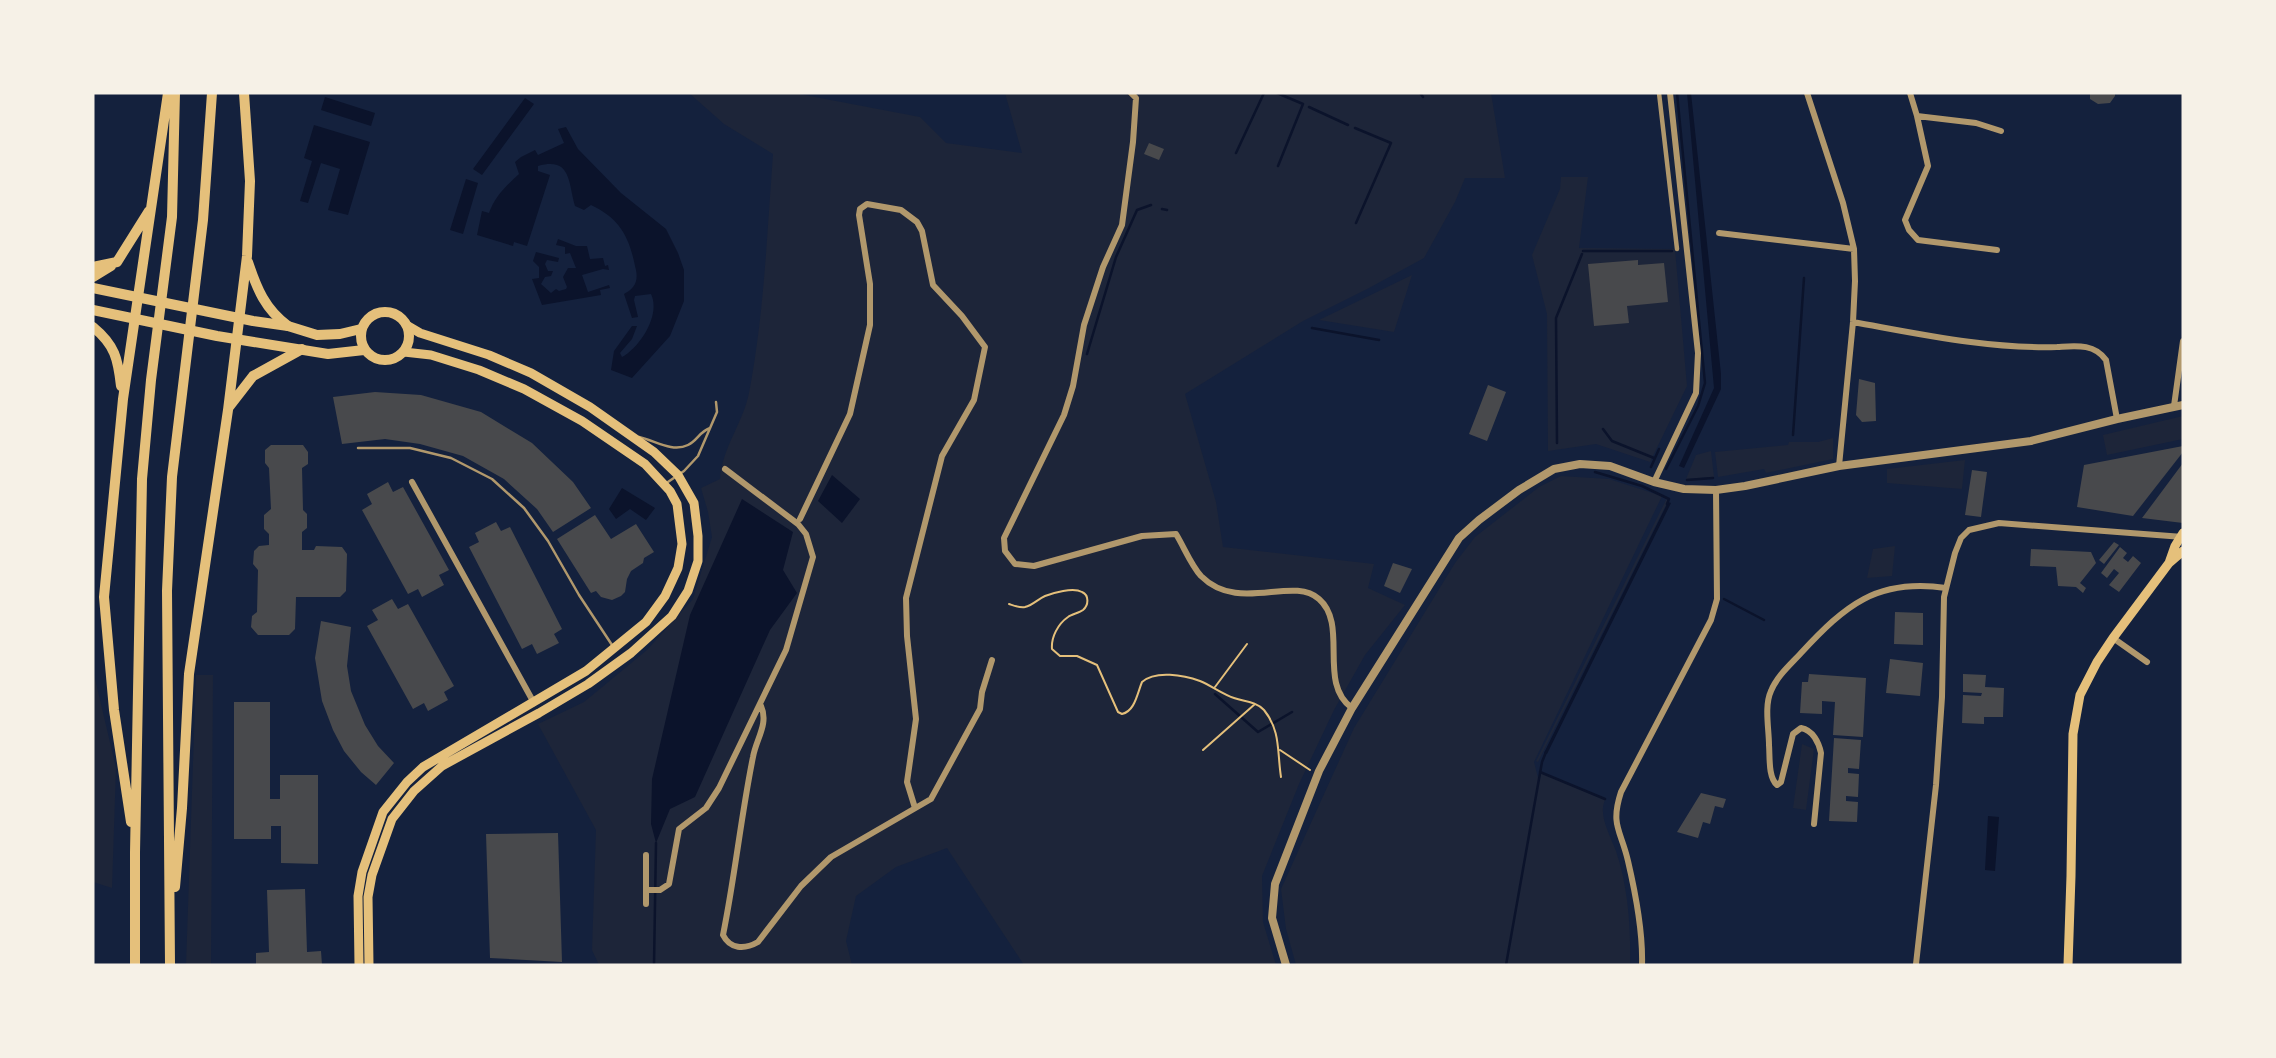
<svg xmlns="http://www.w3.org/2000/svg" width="2276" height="1058" font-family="'Public Sans',sans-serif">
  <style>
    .green { fill: #1d2539 }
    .water { fill: #0b132b }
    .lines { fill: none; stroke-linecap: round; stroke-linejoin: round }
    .stream { stroke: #0b132b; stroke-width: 2.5 }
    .building { fill: #48494c }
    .path { stroke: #e5c07b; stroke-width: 2 }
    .service { stroke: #b1986c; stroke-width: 2.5 }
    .pedestrian { stroke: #b1986c; stroke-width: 4.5 }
    .minor { stroke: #b1986c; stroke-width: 6 }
    .tertiary { stroke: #b1986c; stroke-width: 8 }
    .secondary { stroke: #e5c07b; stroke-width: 9 }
    .trunk { stroke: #e5c07b; stroke-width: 10 }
    .motorway { stroke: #e5c07b; stroke-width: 10 }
  </style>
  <rect width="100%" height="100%" fill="#14213d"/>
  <!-- green -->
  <path class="green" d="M689,93H794L920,117L946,143L1022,153L1005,93H1491L1505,178H1465L1455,202L1424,258L1369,288L1303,321L1185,394L1216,502L1223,547L1374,564L1368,588L1405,605L1365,655L1334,710L1299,784L1262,876L1263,922L1276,965H1024L947,848L896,867L856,896L846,941L852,965H599L592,950L596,830L538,724L584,702L647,650L693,599L712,537L708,512L701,488L720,479C722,448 743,423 749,393C764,315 767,234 773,154L724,124Z
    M1561,177H1588L1579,248L1675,249L1687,386L1650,462L1596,444L1548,451L1547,314L1532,255L1560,189Z
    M1412,275L1394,332L1319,320Z
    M2183,416V439L2107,455L2103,435Z
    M1833,438V459L1766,473L1764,469L1718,477L1715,452L1788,445L1789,442H1818Z
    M1711,451L1714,477L1686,479L1696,455Z
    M1965,460L1962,489L1887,483V469Z
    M1561,476L1609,479L1662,496L1534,762L1539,782L1541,774H1544L1605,800C1598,815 1610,835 1616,851C1628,887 1631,927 1630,965H1296L1286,929L1281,889L1354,728L1455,563L1475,537L1539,487Z
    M1667,498L1669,499L1538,762L1536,761Z
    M1895,546L1892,576L1867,578L1873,549Z
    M93,670L116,768L112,888L93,882Z
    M196,675H213L211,965H186Z
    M1802,744L1814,749L1806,810L1793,808Z"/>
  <!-- water -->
  <path class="water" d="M1687,93H1691L1721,374V389L1684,468L1679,466L1714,388Z
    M325,97L375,113L371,126L321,110Z
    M525,98L534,104L482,175L473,169Z
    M314,125L370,142L348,215L328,210L340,169L321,163L308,203L300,201L312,161L304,158Z
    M566,127L578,149L621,193L666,229L678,253L684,270V301L670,336L632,378L611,370L614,351L632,326H637L632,339L620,353L622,357C640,347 661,315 651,294L635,296L634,300L638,317L632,318L624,294C627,292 631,290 633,287C638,281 637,273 635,266C629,236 619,218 591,205L584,210L575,206C568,181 571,157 538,166V171L550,175L527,246L514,242L513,246L477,235L482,211L489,213C495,196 506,186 519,174L515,162L521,157L535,150L538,155L564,143L558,129Z
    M466,179L478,183L463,234L450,230Z
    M558,239L576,246H587L590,259L603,258L605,266L608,265L609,270L603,269L582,275L588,292L609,285L610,288L600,290L601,295L542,305L532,279L539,278V267L533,261L536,252L559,258L558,262L547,260L545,264L548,271H553L551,276L545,277L541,284L551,293L556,289L559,291L566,289L567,287L563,277L568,268H576L570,253L565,254V247L556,245Z
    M832,475L860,499L842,523L818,501Z
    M622,488L655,508L646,520L630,509L616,519L609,509Z
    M742,499L793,532L783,570L797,593L770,630L695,797L670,809L656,843L651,824L652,779L690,615Z
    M1668,502L1671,503L1547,754L1544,753Z
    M1988,816L1999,817L1995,871L1985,870Z"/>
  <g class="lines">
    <!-- stream -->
    <path class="stream" d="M1277,93L1303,104
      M1420,93L1423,97
      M1309,107L1348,125
      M1355,128L1391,143L1356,223
      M1236,153L1264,93
      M1278,166L1303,104
      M1162,209L1167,210
      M1583,251H1672
      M1312,328L1379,340
      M1087,354L1116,257L1137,210L1151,205
      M1603,429L1612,441L1654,458
      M1793,435L1804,278
      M1557,443L1556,318L1582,254
      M1651,467L1659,449
      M1666,469L1698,406L1705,383L1677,93
      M1595,472L1642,486
      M1687,480L1713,478
      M1642,486L1669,499L1667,504
      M1724,599L1764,620
      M1215,694L1258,732L1292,712
      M1540,772L1605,799
      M654,965L656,843
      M1506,965L1542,762L1546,752"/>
  </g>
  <!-- building -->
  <path class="building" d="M2090,93H2115V96L2110,103L2098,104L2090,99Z
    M1149,143L1164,149L1159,160L1144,154Z
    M1638,260V265L1664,263L1668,302L1627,306L1629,323L1594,326L1588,264Z
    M1859,379L1875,383L1876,421L1862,422L1856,415Z
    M1488,385L1506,392L1487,441L1469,434Z
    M375,392L421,395L481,412L532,443L573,482L591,508L553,532L537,509L504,479L463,456L420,444L385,439L342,444L333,397Z
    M271,445H303L308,452V464L302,468L303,510L307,514V528L302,532V550H314L316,546L342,547L347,554L346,591L340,597H296L295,629L289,635H258L251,627L252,616L257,612L258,570L253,564L254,551L259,546L269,545V534L264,529V515L271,509L269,468L265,463V450Z
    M2183,446V452L2133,516L2077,507L2084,465Z
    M2183,463V523L2142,518L2154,502Z
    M1972,470L1987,472L1981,517L1965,515Z
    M388,482L393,492L403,487L449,570L439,575L444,585L422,597L418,589L408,594L362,510L372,504L367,494Z
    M595,515L611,539L636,524L654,552L644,558L643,563L631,571L627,579L625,592L621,596L612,600L601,597L596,591L591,593L557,539Z
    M496,522L501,531L510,527L562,629L554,634L559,643L537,654L532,644L522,649L469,547L479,542L475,533Z
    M2114,542L2119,545L2104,564L2099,560Z
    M2120,547L2127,553L2123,558L2128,562L2133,556L2141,563L2119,592L2109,585L2119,573L2114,569L2107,578L2101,573Z
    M2031,549L2091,552L2096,563L2080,583L2086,588L2083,593L2076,587L2058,586L2056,567L2030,566Z
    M1393,563L1412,569L1400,593L1384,586Z
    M392,599L398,609L408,604L454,686L444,692L448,700L428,711L424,703L413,709L367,626L378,620L372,610Z
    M1895,612L1923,613V645L1894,644Z
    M321,621L351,627L347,666L351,691L365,725L378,746L394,763L376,785L361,772L344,751L333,730L322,701L315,658Z
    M1890,659L1923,663L1920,696L1886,693Z
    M1809,674L1866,678L1863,737L1833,735L1835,702L1822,701V714L1800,713L1802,682H1808Z
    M1963,674L1986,675L1985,687L2004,688L2003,717H1984V724L1962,723L1963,695L1981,696L1982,693L1963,692Z
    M234,702H270V799H280V775H318V864L281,863V826H271V839H234Z
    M1834,738L1861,740L1859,769L1848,768V773L1859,774L1858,797L1846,796V801L1858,802L1857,822L1829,821Z
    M1701,793L1726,799L1723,808L1715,806L1710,824L1703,822L1698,838L1677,832Z
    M558,833L562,962L490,958L486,834Z
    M305,889L307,952L321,951L322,965H256V953L269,952L267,890Z"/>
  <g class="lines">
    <!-- path -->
    <path class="path" d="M1009,604C1015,606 1020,608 1025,607C1033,605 1038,599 1045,596C1053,593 1073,587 1082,592C1089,595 1089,605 1083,610C1079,613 1072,614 1068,617C1058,624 1051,637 1052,649L1060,656H1077L1097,665L1118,712L1122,714C1135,711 1137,694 1142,682C1155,670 1184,675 1200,681C1212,686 1222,694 1234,698C1245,702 1255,701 1264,710C1281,731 1277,752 1281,777
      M1215,687L1247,644
      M1203,750L1255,704
      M1280,750L1310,770"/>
    <!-- service -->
    <path class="service" d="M639,437C654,440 672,453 688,445C698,440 699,432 710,428
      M358,448H410L451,458L492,479L524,508L548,541L579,595L612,645
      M665,484L684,471L698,456L717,412L716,402"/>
    <!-- pedestrian -->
    <path class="pedestrian" d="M1659,93L1677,249"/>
    <!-- minor -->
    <path class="minor" d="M1131,93L1136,98L1133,142L1122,225L1103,267L1084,325L1073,386L1064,415L1004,538L1005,551L1015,564L1034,566L1142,536L1176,534C1184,547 1191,565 1201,576C1239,614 1292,575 1319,599C1349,625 1317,683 1352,708
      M1807,93L1843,203L1854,249L1855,281L1853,322L1839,466
      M1910,93L1917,116L1928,166L1905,220L1909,230L1918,240L1997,250
      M1917,116L1976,123L2001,131
      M1719,233L1854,249
      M1853,322C1920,334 1988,349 2057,347C2075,346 2094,343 2106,360L2117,419
      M2174,406L2183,341
      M412,482L534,703
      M1654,482L1696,393L1698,353L1670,93
      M800,519L850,414L870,325V284L859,215L860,209L867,204L901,210L917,222L922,231L933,285L962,316L985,347L974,400L942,456L906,598L907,636L916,719L907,782L915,808
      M2113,638L2147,662
      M761,706C769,724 756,739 753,757C741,816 735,876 723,935C730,949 744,950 758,942L801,886L831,857L931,799L980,709L982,692L992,660
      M1814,824L1821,753C1819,743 1813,730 1801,728L1793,734L1781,782L1777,785C1768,777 1770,757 1769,745C1769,729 1764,706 1771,691C1777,676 1790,665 1801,653C1845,606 1876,578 1946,588
      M646,855V904
      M647,890H660L669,884L679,829L706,808L719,788L786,650L813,557L806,534L798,524L725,469
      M1916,964L1936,785L1942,697L1944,597L1955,553L1961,538L1969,530L1999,523L2183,537
      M1642,965C1643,935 1635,891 1628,861C1621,830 1610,826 1621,792L1711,620L1717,599L1716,490"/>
    <!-- tertiary -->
    <path class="tertiary" d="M1286,965L1272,918L1275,884L1319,771L1352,708L1459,538L1479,520L1519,490L1554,469L1580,464L1610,466L1654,482L1684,489L1716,490L1745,486L1839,466L2031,441L2117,419L2183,405"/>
    <!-- secondary -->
    <path class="secondary" d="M2169,563L2175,546L2183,533
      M359,965L358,896L362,872L383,812L407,782L423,767L586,671L646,622L665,596L678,568L682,544L677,504L670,491L645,464L582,421L524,389L479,370L431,355L404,352
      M369,965L368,897L372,875L392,819L414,791L442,766L539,713L588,684L631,653L672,616L688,591L698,561V536L694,503L678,475L654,452L590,407L531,373L489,355L420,333L408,326
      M2068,965L2071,876L2073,734L2080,695L2097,662L2113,638L2169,563L2183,551"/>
    <!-- trunk -->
    <path class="trunk" d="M93,288L253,321L288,326L317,335L340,334L361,329
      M93,310L217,336L328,354L364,350
      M361 336a24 24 0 1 1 48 0a24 24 0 1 1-48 0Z"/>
    <!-- motorway -->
    <path class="motorway" d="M248,262C257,289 265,309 288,326
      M93,267L117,262L149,211
      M93,277L111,266
      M93,327C115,345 118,359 121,386
      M229,407L253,376L302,349
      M131,822L114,710L104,597L123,399L168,93
      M175,887L182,808L189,674L228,410L247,256L250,181L244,93
      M135,965V852L142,479L151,380L172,217L175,93
      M170,965L167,591L172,477L203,220L212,93"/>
  </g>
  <!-- border -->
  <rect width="2276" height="1058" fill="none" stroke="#f6f1e7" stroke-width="189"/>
</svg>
